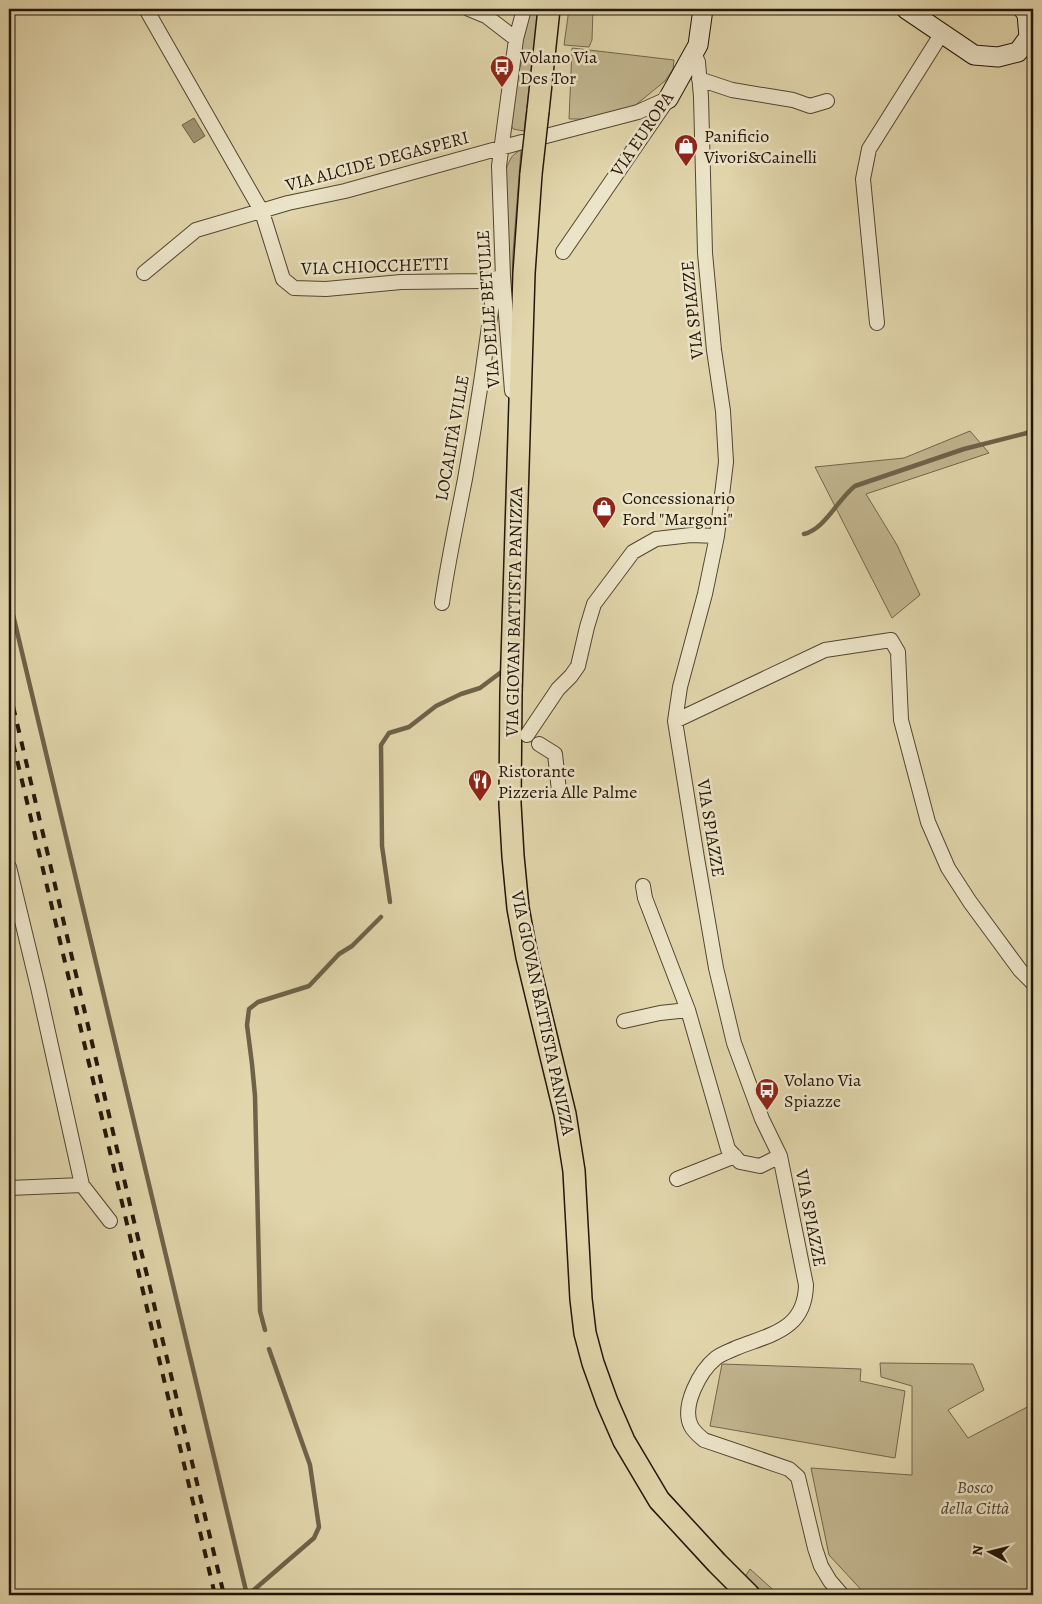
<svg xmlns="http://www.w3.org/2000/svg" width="1042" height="1604" font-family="Alegreya,serif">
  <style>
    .green { fill: #c1b58f; stroke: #72664c }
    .water { fill: #a09474; stroke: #6e6249 }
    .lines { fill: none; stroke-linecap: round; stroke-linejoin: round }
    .stream { stroke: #6e6249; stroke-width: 4.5 }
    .street-casing { stroke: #524631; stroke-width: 16 }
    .secondary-casing { stroke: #231708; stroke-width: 21 }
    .primary-casing { stroke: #231708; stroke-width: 24 }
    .street { stroke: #ece4c8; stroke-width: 14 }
    .secondary { stroke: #ece4c8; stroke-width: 19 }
    .primary { stroke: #e1d5ab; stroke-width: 21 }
    .rail { stroke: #231708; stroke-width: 4; stroke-dasharray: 9 9; stroke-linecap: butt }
    .primary-bridge-casing { stroke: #231708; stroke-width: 24; stroke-linecap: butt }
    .primary-bridge { stroke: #e1d5ab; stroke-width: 21 }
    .labels { text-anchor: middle; stroke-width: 5; stroke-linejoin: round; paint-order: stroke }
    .poi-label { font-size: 18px; fill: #231708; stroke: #ece4c8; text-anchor: start }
    .street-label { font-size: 18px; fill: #231708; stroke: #ece4c8 }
    .park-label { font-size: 18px; font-style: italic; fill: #524630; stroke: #ece4c8 }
  </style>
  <rect width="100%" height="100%" fill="#e1d5ab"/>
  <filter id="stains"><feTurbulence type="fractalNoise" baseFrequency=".004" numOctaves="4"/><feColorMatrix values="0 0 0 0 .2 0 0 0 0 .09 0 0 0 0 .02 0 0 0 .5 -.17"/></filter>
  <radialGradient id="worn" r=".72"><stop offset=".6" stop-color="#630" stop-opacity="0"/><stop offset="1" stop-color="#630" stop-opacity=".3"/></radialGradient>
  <!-- green -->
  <path class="green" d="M529,9H539L524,131L513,129L510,122L513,93L523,56L521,40Z
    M569,9H593L592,40L589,47L564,45Z
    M572,48L674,60L673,69L665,81L632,108L593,119H569Z
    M521,150L513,253L511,336L505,173C508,163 511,154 521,150Z
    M970,431L989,453L866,494L897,545L920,595L892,618L815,467L904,458Z
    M880,1363L973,1364L984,1390L948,1410L968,1438L1033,1404V1595H866L829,1555L811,1468L912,1475V1386L881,1377Z
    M722,1364L861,1369L860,1381L905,1391L895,1458L710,1426Z
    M750,1569L779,1595H760L744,1578Z"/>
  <!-- water -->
  <path class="water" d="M194,118L205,136L194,143L182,125Z"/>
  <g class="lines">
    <!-- stream -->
    <path class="stream" d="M804,534C825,529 838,499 855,486L964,449L1027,433L1033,425
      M9,598L247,1595
      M390,902L382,846L381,745L389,733L409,727L436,706L461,694L480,688L500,673
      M265,1330L260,1311L255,1096L252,1064L247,1025L249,1009L258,1002L309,986L339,954L352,946L381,917
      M248,1595L314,1538L319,1527L310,1465L269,1349"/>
    <!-- street casing -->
    <g class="street-casing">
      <path id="street" d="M146,9L262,212L283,279L294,288L326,289L401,282L482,281L503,277
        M469,9L486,16L516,39
        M693,51L698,62L701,97L705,253L714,350L723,411L726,462L717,536L705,594L680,687L675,721L697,858L716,968L734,1043L762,1119L780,1156L806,1285C805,1330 771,1334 736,1348C730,1351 721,1354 716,1358C700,1371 681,1406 691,1426C694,1432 699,1436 704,1440L789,1469L798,1477L815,1548L821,1566L830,1581L842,1595
        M699,79L732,90L793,100L810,106L827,101
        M546,136L638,112L667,99
        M563,252L668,99
        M144,273L196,230L288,203L345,191L522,142
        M877,323L863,179L869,149L942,33
        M512,391L503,277L499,166L516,39L524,9
        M442,603C448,561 457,520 465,479C477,413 487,346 495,279
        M675,721L825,650L891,640L898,652L901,720L928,822L948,868L970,902L1020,970L1033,983
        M527,735L558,689L571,676L578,666L587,627L594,604L633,552L656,539L691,535L717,536
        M539,744L555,754L559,791
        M9,867L38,987L82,1185L110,1221
        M643,886L645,898L688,1010L728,1149L740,1162L760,1166L780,1156
        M624,1021L660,1013L688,1010
        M677,1179L735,1156
        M9,1188L82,1185"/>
    </g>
    <!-- secondary casing -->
    <g class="secondary-casing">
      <path id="secondary" d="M906,9L974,55L998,57L1018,52L1029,37L1027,14L1023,9
        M668,99L698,45L703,9"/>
    </g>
    <!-- primary casing -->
    <g class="primary-casing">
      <path id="primary" d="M538,111L549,9
        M531,174L524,273L511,693L510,804L513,856L518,908L527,957L565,1114L574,1171L581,1299L585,1333L593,1363L607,1402L624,1441L659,1500L717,1563L749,1595"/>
    </g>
    <!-- street -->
    <use href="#street" class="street"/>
    <!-- secondary -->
    <use href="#secondary" class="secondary"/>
    <!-- primary -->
    <use href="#primary" class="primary"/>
    <!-- rail -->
    <path class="rail" d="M9,689L132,1213L224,1595
      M9,726L215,1595"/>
    <!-- primary-bridge casing -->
    <g class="primary-bridge-casing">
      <path id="primary-bridge" d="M531,174L538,111"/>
    </g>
    <!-- primary-bridge -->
    <use href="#primary-bridge" class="primary-bridge"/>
  </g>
  <!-- icons -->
  <defs>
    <g id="bus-pin" transform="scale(1.25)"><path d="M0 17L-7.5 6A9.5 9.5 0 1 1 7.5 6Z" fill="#8f2418" stroke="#ece4c8"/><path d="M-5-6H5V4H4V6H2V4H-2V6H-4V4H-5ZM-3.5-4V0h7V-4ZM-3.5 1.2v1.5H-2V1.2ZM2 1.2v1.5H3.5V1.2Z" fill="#fff"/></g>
    <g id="shop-pin" transform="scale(1.25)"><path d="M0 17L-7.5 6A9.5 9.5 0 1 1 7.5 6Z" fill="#8f2418" stroke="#ece4c8"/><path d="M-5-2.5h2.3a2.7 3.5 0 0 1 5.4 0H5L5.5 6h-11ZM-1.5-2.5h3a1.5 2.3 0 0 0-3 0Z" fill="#fff"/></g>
    <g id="restaurant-pin" transform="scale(1.25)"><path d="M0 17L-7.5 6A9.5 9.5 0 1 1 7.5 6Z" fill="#8f2418" stroke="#ece4c8"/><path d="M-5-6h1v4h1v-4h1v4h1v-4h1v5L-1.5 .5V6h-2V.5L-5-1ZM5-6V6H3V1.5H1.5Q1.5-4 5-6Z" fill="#fff"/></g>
  </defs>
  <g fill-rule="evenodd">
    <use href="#bus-pin" x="502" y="67"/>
    <use href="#shop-pin" x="686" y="146"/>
    <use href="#shop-pin" x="604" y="508"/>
    <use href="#restaurant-pin" x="480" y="781"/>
    <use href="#bus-pin" x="767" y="1090"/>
  </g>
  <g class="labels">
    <!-- poi labels -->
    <g class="poi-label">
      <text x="520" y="63">Volano Via<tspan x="520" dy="21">Des Tor</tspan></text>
      <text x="704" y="142">Panificio<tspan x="704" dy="21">Vivori&amp;Cainelli</tspan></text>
      <text x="622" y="504">Concessionario<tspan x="622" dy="21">Ford "Margoni"</tspan></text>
      <text x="498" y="777">Ristorante<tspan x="498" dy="21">Pizzeria Alle Palme</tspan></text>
      <text x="784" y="1086">Volano Via<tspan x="784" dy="21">Spiazze</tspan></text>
    </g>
    <!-- street labels -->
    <g class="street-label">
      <text transform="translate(642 134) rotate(-56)" y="6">VIA EUROPA</text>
      <text transform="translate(377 161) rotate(-15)" y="6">VIA ALCIDE DEGASPERI</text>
      <text transform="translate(375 266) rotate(-2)" y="6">VIA CHIOCCHETTI</text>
      <text transform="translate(488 309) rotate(-94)" y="6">VIA DELLE BETULLE</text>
      <text transform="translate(692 310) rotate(-96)" y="6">VIA SPIAZZE</text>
      <text transform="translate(452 438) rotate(-80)" y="6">LOCALITÀ VILLE</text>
      <text transform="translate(514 612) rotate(-89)" y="6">VIA GIOVAN BATTISTA PANIZZA</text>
      <text transform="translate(711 828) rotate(81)" y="6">VIA SPIAZZE</text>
      <text transform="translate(543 1013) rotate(78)" y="6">VIA GIOVAN BATTISTA PANIZZA</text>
      <text transform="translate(811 1218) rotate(79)" y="6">VIA SPIAZZE</text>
    </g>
    <!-- park labels -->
    <g class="park-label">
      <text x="975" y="1493">Bosco<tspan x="975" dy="21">della Città</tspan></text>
    </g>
  </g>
  <!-- margin -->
  <rect width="1042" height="1604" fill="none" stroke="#e1d5ab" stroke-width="30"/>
  <rect x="10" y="10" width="1022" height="1584" fill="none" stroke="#231708" stroke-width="2.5"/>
  <rect x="15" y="15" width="1012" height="1574" fill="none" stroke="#231708"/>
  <!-- north arrow -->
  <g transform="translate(990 1552) rotate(277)" stroke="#ece4c8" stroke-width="4" paint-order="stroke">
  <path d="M0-4L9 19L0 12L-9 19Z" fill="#231708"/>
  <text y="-8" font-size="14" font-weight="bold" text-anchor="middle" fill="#231708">N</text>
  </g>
  <rect width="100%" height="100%" filter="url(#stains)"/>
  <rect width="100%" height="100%" fill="url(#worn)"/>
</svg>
